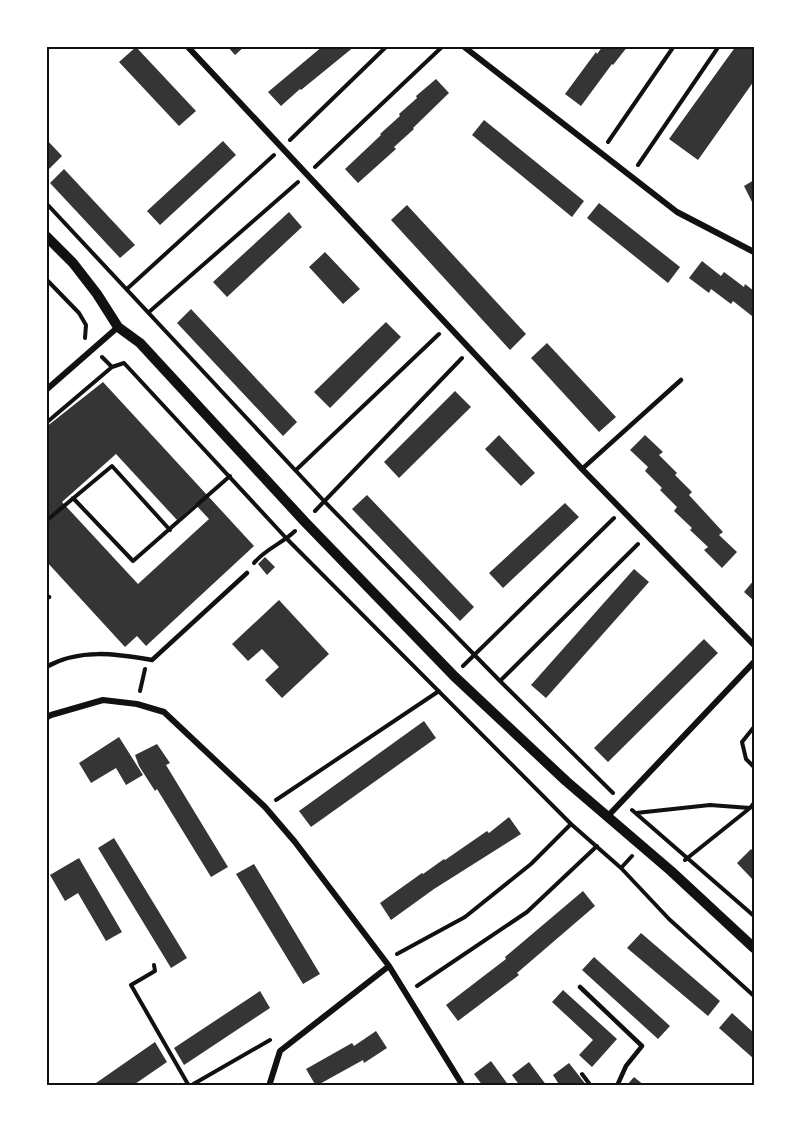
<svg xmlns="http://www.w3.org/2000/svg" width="801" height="1132" font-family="'Exo 2',sans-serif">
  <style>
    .building { fill: #353535; fill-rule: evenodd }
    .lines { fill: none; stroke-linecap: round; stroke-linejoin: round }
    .path { stroke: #111; stroke-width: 4 }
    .service { stroke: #111; stroke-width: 4.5 }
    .minor { stroke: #111; stroke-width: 6 }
    .tertiary { stroke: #111; stroke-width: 10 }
    .neatline { fill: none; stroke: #111; stroke-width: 2 }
  </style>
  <rect width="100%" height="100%" fill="#fff"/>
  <!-- building -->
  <path class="building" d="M227,46H245L235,55Z
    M323,46H355L301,90L300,89L281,106L268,92Z
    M603,46H628L613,65L612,64L581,106L565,94L596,52L597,54Z
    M736,46H754V81L698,160L669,139Z
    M136,47L196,111L179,126L119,62Z
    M436,79L449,93L413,128L414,129L394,147L396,149L358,183L345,169L381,135L380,134L400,116L399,114L417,98L416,96Z
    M484,120L584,201L572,217L472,135Z
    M46,139L62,156L48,170L46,168Z
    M223,141L236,155L160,225L147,211Z
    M64,169L135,245L120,258L50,183Z
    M754,180V206L744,186Z
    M599,203L680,267L668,283L587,218Z
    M407,205L526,334L510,350L391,220Z
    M289,212L302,227L227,297L213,282Z
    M325,252L360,289L343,304L309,267Z
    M702,261L721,276L724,272L744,287L745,284L754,291V313L752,316L733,301L731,304L711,289L709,293L689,278Z
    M191,309L297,422L283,436L177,323Z
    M386,322L401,337L330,408L314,392Z
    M547,343L616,417L599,432L531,358Z
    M103,382L254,546L146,646L137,636L125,647L46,561V427ZM116,454L177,520L195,504L209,519L138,584L62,502Z
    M455,391L471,407L399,478L384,462Z
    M499,435L535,473L521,486L485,449Z
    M645,435L663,452L659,455L677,473L675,475L692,492L689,495L723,532L719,535L737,552L722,568L704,550L708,547L690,530L692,528L674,511L677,507L660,490L662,488L645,471L648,467L630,450Z
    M367,495L474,607L460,621L352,509Z
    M565,503L579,517L503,588L489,573Z
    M265,557L275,567L267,575L258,564Z
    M634,569L649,582L546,698L531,685Z
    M754,580V601L744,592Z
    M279,600L329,654L282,698L265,680L279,667L262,649L248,661L232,644Z
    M704,639L718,653L608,762L594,748Z
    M424,721L436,738L311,827L299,811Z
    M119,737L143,775L126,785L116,768L91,783L79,763Z
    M157,744L170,763L166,765L228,867L211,877L157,789L155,791L139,766L135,755Z
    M509,817L521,834L434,889L391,920L380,903L422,873L423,874L444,859L445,860L487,831L489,833Z
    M114,838L187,958L171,968L98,848Z
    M751,849L754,852V881L737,863Z
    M79,858L122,932L106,941L78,893L65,901L50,875Z
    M254,864L320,974L303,984L236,874Z
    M583,891L595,906L517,973L519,975L458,1021L446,1005L506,959L505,957Z
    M641,933L720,1001L708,1016L627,948Z
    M594,957L670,1026L658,1039L582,970Z
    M563,990L617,1039L592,1067L579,1055L593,1040L552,1002Z
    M260,991L270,1008L184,1065L174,1048Z
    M732,1013L754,1033V1059L719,1028Z
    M376,1031L387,1048L364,1063L363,1060L316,1086L306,1069L352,1043L354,1046Z
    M155,1042L167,1062L132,1086H98L96,1083Z
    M491,1061L509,1086H483L474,1074Z
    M529,1062L547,1086H520L512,1075Z
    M569,1063L587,1086H560L553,1075Z
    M634,1077L645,1086H626Z"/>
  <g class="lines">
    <!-- path -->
    <path class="path" d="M290,140L387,46
      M608,142L674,46
      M638,165L719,46
      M315,167L443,46
      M46,203L324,501L500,681L613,793
      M46,279L79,313L86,325L85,338
      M128,288L274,155
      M149,312L298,182
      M102,357L112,367
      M46,423L112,367L124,363L287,539L571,824L621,868L632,856
      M296,470L439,334
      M73,498L133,561L230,476
      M315,511L462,358
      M46,521L112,466L170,530
      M254,563C265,549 283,543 295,531
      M463,666L614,518
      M500,681L638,544
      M140,691L145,669
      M754,727L742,742L746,759L754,767
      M276,800L439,691
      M632,810L754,916
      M636,813L710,805L750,808L754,803
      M685,860L750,808
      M621,868L669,919L754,996
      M397,954L465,917L531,864L571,824
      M154,965L155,971L131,985L189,1086
      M417,986L527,912L597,846
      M582,1074L591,1086
      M190,1086L270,1040"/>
    <!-- service -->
    <path class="service" d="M582,469L681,380
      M46,599L49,597
      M46,667C80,648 116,654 152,660L247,573
      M580,987L642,1046L626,1066L617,1086"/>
    <!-- minor -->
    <path class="minor" d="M187,46L582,469L754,645
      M463,46L677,212L754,252
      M46,390L118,327
      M46,718L51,715L103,700L137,704L164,712L265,807L295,842L389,966L463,1086
      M607,817L754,662
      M269,1086L280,1051L389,966"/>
    <!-- tertiary -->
    <path class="tertiary" d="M46,236L73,263L97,294L118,327L140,343L305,522L454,676L566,781L671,871L754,948"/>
  </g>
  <!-- border -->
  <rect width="801" height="1132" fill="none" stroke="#ffffff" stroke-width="96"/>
  <rect x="48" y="48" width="705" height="1036" class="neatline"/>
</svg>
